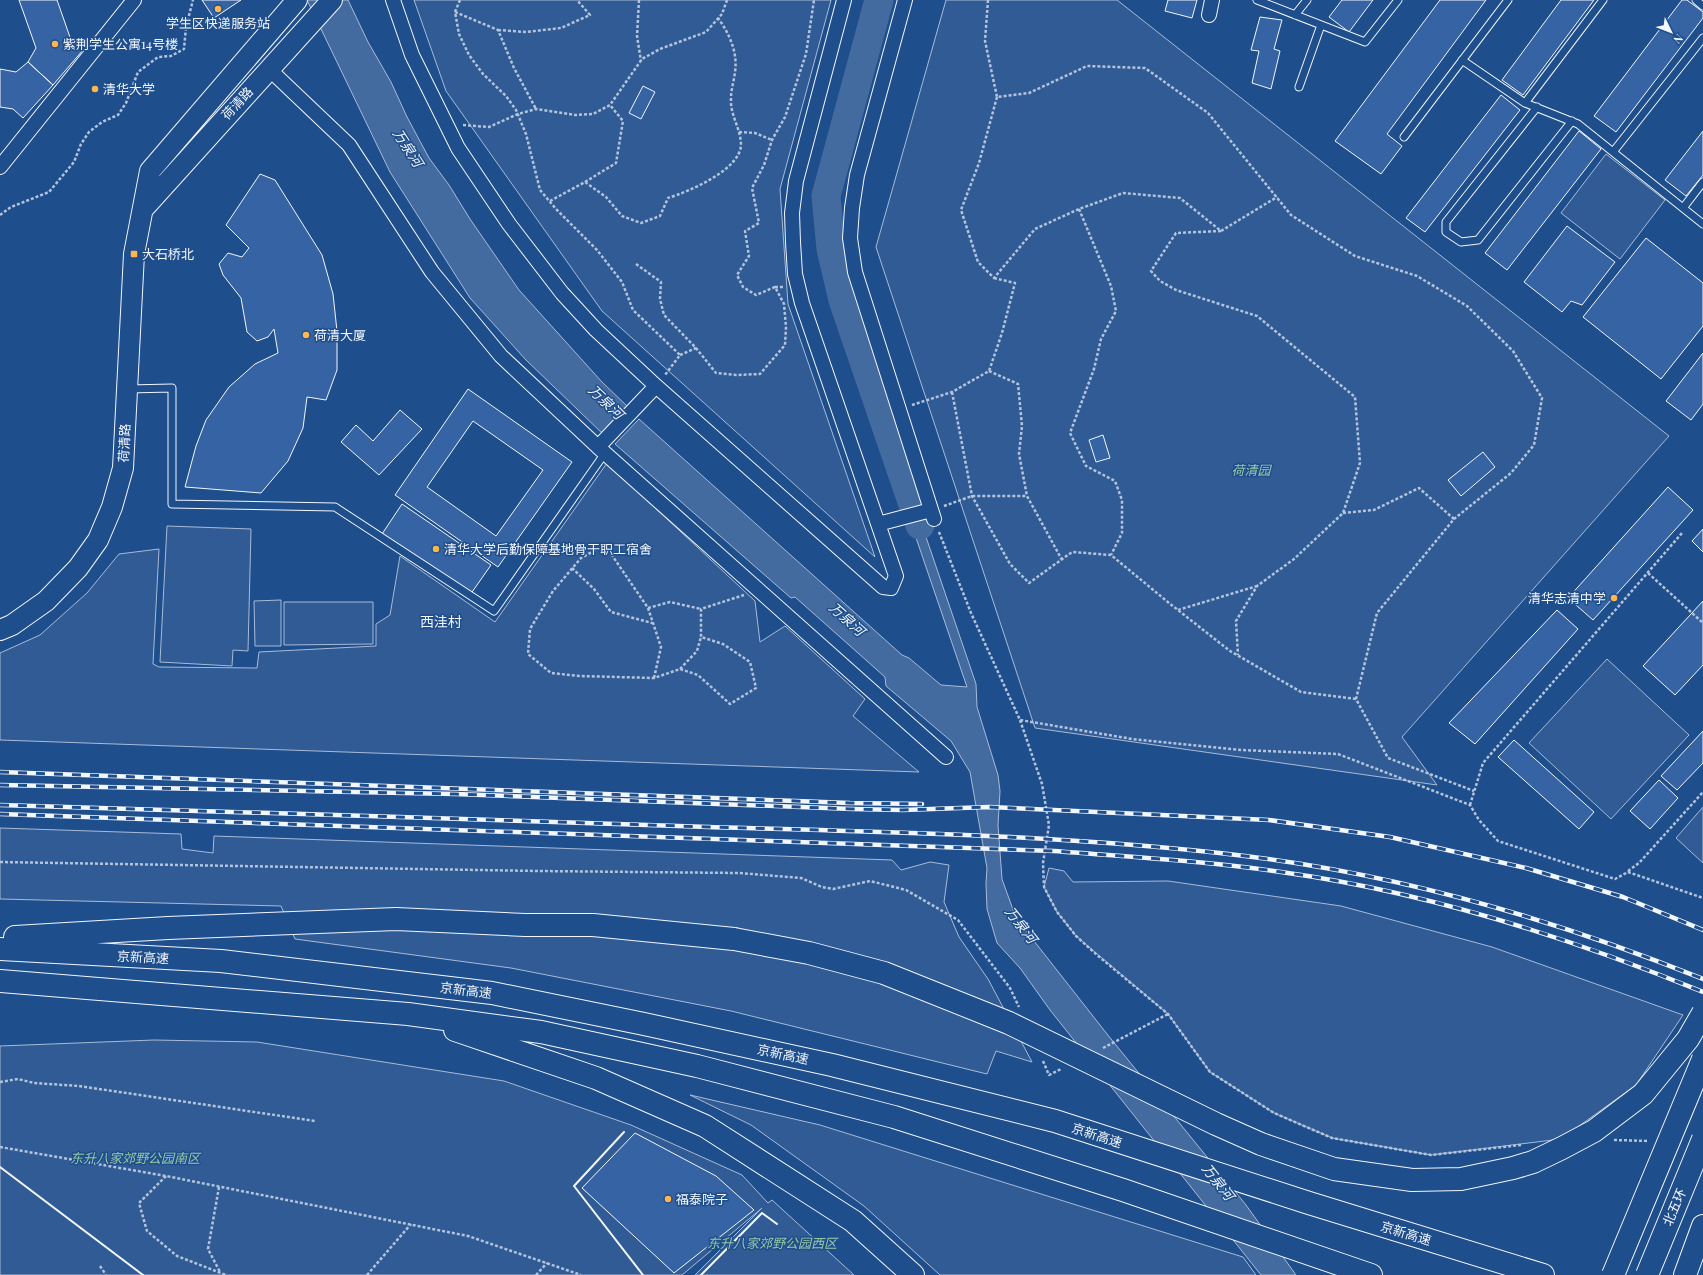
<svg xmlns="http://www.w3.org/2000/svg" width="1703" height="1275" font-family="'Playfair Display','Noto Sans SC',serif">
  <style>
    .built { fill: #305b95; stroke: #a8bbd7 }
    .water { fill: #446ba0; stroke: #a8bbd7 }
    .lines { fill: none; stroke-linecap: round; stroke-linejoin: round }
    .river { stroke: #446ba0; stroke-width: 29 }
    .building { fill: #3563a3; stroke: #f2f6ff; fill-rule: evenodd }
    .lane-casing { stroke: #f2f6ff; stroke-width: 9 }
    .street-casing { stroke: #f2f6ff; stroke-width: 16 }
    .secondary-casing { stroke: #f2f6ff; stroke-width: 22 }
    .highway-casing { stroke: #f2f6ff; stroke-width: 24 }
    .path { stroke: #b3c4dc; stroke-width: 2.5; stroke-dasharray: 3 2; stroke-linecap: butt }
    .lane { stroke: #1f4e8c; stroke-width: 7 }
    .street { stroke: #1f4e8c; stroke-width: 14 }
    .secondary { stroke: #1f4e8c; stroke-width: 20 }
    .highway { stroke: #1f4e8c; stroke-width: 22 }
    .rail-casing { stroke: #f2f6ff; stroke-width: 4.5 }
    .rail { stroke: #1f4e8c; stroke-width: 3; stroke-dasharray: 9; stroke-linecap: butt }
    .highway-bridge-casing { stroke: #f2f6ff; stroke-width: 24; stroke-linecap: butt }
    .highway-bridge { stroke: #1f4e8c; stroke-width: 22 }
    .wall { stroke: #f2f6ff; stroke-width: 2 }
    .poi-dot { fill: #ffb74d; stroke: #1f4e8c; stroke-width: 1.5 }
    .labels { text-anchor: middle; stroke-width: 3; stroke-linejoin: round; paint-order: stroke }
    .poi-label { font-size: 13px; fill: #f2f6ff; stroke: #1f4e8c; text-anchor: start }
    .street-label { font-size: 13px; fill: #f2f6ff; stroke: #1f4e8c }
    .park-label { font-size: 13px; font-style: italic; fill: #97c8a6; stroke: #1f4e8c }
    .water-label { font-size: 14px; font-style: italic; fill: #f2f6ff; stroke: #1f4e8c }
    .neighbourhood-label { font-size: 14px; fill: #f2f6ff; stroke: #1f4e8c }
  </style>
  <rect width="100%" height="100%" fill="#1f4e8c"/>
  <!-- built -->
  <path class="built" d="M414,0H831L780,189L788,304L875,557L602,311L446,91Z
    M946,0H1117L1669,436L1402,737L1437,785L1035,728L876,247Z
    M1606,154L1665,200L1620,259L1561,213Z
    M607,463L755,601L760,642L785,626L865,699L853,716L919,772L0,740V653L40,635L87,593L119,554L159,549L153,664L159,667L257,668L259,652L376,646V624L390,615L400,556L495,622Z
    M167,526L251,529L248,651L233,650L232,666L160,662Z
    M281,600V646H255L254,601Z
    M284,602H373V644L284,645Z
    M1607,659L1689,735L1611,819L1529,743Z
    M1703,807V863L1676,838Z
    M0,828L181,834L182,849L213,853L214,836L892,860L901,870L930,862L949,865L944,902L959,937L988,979L1032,1062L996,1051L987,1074L731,1011L511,968L295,939L281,906L0,899Z
    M1049,868L1064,871L1073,882L1168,881L1341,906L1492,947L1683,1015L1636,1085L1561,1139L1431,1155L1332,1138L1274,1113L1210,1072L1168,1014L1076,936L1057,912L1044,887Z
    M154,1040L257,1042L504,1081L631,1125L742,1175L768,1203L772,1200L854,1275H695L762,1208L682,1275H0V1046Z
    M690,1095L820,1125L1243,1257L1256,1275H940L864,1206L751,1125Z"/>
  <!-- water -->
  <path class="water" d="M307,0H348L368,42L391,82L407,117L429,158L449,185L470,219L519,290L602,382L629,408L604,435L526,360L470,298L390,172Z
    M639,419L902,655L909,658L941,685L967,687L900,491L909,487L976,684L977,707L998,775L1000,791L998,825L1002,879L1016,918L1107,1034L1246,1205L1296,1275H1261L1050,1010L1020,968L997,943L987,909L986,883L987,868L970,772L951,741L886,686L885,677L795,597L791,598L615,444Z"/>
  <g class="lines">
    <!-- river -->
    <path class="river" d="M879,0L826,196L831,249L843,300L920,525"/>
  </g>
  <!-- building -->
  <path class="building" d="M19,0H57L71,40L83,50L53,85L28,62L36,48Z
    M202,0H241L214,18Z
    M1168,0H1197L1192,18L1165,11Z
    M1342,0H1373L1349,32L1329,17Z
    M1440,0H1486L1387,134L1402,146L1381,174L1335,141Z
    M1561,0H1594L1523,95L1502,80Z
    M1682,0H1687L1703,12V18L1616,132L1594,116Z
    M1260,17L1282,20L1274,49L1280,51L1271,89L1252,83L1259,51L1251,50Z
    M28,62L53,85L23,118L13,109L0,107V69L16,72Z
    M643,86L655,92L641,119L629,113Z
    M1501,95L1520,110L1425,232L1406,218Z
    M1579,131L1601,149L1507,270L1485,253Z
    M1703,131V175L1686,196L1665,180Z
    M260,174L275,180L322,255L333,294L337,331V370L326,400L307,397L303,428L288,461L261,493L185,487L196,446L206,420L229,387L255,364L278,353L274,329L268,337L257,341L247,332L241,298L223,275L219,264L228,253L242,257L249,248L226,225Z
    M1567,226L1615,262L1582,305L1571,301L1562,312L1524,282Z
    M1646,238L1703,283V326L1661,379L1583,317Z
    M1703,353V404L1691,420L1666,401Z
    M468,389L572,462L498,567L395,495ZM473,421L543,470L496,536L427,487Z
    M400,410L422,429L379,475L341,442L356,425L373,441Z
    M1103,435L1110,458L1096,462L1089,440Z
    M1483,452L1495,467L1461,496L1448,480Z
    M1668,487L1693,510L1593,620L1568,598Z
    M402,504L491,565L470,595L382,534Z
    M1703,529V552L1692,541Z
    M1703,601V665L1675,695L1643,666Z
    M1557,610L1578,629L1475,744L1449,723Z
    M1703,731V763L1677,790L1661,776Z
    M1514,740L1594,812L1579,829L1498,757Z
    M1659,780L1678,798L1650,829L1630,811Z
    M635,1133L716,1176L754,1210L674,1273L582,1188Z"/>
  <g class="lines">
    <!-- lane casing -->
    <g class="lane-casing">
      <path id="lane" d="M1257,0L1365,42L1398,0
        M1696,0L1703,6
        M1295,15L1307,0
        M1462,60L1525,103L1578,124L1703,224
        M1299,87L1321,25
        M1525,103L1603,0
        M1537,107L1446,222V232L1461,242L1478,240L1572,121
        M1404,137L1508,0
        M1613,152L1703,38
        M1683,208L1703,182
        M128,389L172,388V504L335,507L494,611L605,453"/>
    </g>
    <!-- street casing -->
    <g class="street-casing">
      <path id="street" d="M393,0L412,55L458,148L509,224L562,293L596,330L656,386L883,587L891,588L896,576L802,303L795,274L793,242L792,213L796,181L844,0
        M905,0L857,175L852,208L850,238L855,272L934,519
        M1209,15L1212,0
        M269,69L349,145L432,272L501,356L598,447L946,757
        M0,167L134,0
        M598,447L656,386
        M878,524L931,510"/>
    </g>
    <!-- secondary casing -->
    <g class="secondary-casing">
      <path id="secondary" d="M144,208L332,0
        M0,630L12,625L46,601L78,568L98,540L112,507L123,468L134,254L150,171L297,0"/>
    </g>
    <!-- highway casing -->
    <g class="highway-casing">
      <path id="highway" d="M15,937L168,928L396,919L525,925H593L734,939
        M0,949L221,961L492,993L644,1024L832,1065L1055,1121L1309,1203L1543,1275
        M0,981L408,1014L541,1032L697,1066L894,1117L1123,1190L1371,1275
        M455,1030L596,1078L705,1126L853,1221L913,1275
        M1685,1275L1703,1226"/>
    </g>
    <!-- path -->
    <path class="path" d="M460,0L455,12L459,34L469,55L483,74L506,96L516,110L526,134L540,190L556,209L597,250L622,282L633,310L680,355L665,375
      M639,0L637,36L641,61
      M988,0L985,41L997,97L1029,93L1087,66L1145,68L1208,113L1291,215L1355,256L1417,276L1467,306L1513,351L1542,398L1534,445L1511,473L1454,519L1377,613L1356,699L1388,758L1474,791
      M455,12L498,30L514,68L536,109
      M498,30L526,32L561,28L590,15L577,0
      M997,97L979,163L961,210L978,262L994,278L1035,229L1079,209L1123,193L1180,198L1221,231L1277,197
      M463,125L489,127L518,114L536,109L575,115L593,114L610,105L642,59L660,49L706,32L722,14L727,0
      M739,132L755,133L772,140
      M585,182L616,163L623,121L610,105
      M550,201L585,182L606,197L622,216L641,223L660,216L668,198C688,192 740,170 741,145C741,129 730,115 731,99C731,89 734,81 735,72C738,52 729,33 718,18
      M1079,209L1111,286L1116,311L1101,339L1094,369L1070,433L1086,466L1115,481L1122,500V533L1111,555
      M0,215L11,207L49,192L74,162L81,144L89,132L102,122L118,115L126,103L138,72L158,57L171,56L184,49L186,27L193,0
      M1221,231L1176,233L1151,271L1160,281L1176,290L1257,316L1355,397L1360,463L1343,513L1294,559L1257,586L1236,621L1238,655
      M636,264L661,282L660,299L664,315L696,348L716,373L736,375L760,374L785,345L786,327L784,304L775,287H783
      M775,287L756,295L743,287L737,275L749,256L745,231L759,223L752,188L764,165L772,140L785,117L806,54L814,0
      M680,355L696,348
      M989,371L1018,384L1022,426L1019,454L1027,496
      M952,392L972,496L1010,564L1029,583L1072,552L1111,555L1169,603L1230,651L1301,692L1356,699
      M912,405L952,392L989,371L1002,333L1015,283L994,278
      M944,506L972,496H1027L1062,560
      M1343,513L1374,510L1419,488L1454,519
      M939,532L971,613L1020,720L1132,739L1241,750L1338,754L1470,805L1479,820L1498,841L1615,879L1628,872L1703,898
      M572,568L594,589L611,612L652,623
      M1648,573L1703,623
      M648,608L670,602L701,609
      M1178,610L1257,586
      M680,669L697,651L701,637
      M654,678L661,647L648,608L605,545L581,558L553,591L530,629L528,654L551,673L580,676L654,678L680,669L698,675L730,704L756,688L750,662L723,644L701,637V609L744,595
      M1020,720L1042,784L1049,825L1043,863L1044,887L1057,912L1076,936L1097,955L1168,1014L1210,1072L1274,1113L1332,1138L1431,1155L1521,1145
      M1470,805L1483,763L1682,533
      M0,862L538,871L739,873L801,878L822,887L833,889L870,881L906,890L958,920L1010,988L1019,1007
      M1628,871L1639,863L1703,792
      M1103,1048L1168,1014
      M1043,1061L1049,1075L1061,1069
      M0,1082L18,1079L34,1083L79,1086L315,1121
      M1614,1140L1649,1141
      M0,1147L166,1176L468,1236L581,1275
      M166,1176L139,1203L147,1231L177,1256L226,1275
      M219,1187L208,1249L220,1272
      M100,1266L106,1275
      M367,1275L411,1224
      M536,1275L547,1263"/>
    <!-- lane -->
    <use href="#lane" class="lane"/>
    <!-- street -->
    <use href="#street" class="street"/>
    <!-- secondary -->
    <use href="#secondary" class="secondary"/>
    <!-- highway -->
    <use href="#highway" class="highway"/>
    <!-- rail casing -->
    <g class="rail-casing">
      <path id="rail" d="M0,772L850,803L922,804
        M0,785L455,794L852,809L903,810L989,807L1269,820L1390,837L1526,868L1623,897L1703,930
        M0,805C236,812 473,819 709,827C888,832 1067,835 1245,856C1402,875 1556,920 1703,979
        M0,814L1054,851C1130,857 1206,861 1281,872C1427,892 1568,937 1703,992"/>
    </g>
    <!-- rail -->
    <use href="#rail" class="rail"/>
    <!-- highway-bridge casing -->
    <g class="highway-bridge-casing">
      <path id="highway-bridge" d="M734,939L809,953L884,973L1009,1023L1216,1124L1261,1144L1334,1169L1412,1180L1461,1179L1513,1168L1533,1162L1562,1148L1594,1131L1643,1094L1688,1039L1703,1013
        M1613,1275L1703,1059
        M1647,1275L1703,1139"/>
    </g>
    <!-- highway-bridge -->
    <use href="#highway-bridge" class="highway-bridge"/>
    <!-- wall -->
    <path class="wall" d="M624,1132L574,1186L643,1275
      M0,1167L143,1275
      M701,1275L762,1213L777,1224"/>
  </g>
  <!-- markers -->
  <g class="poi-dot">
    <circle cx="218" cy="9" r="4"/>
    <circle cx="55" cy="44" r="4"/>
    <circle cx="95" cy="89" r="4"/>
    <rect x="130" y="250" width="8" height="8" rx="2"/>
    <circle cx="306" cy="335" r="4"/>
    <circle cx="436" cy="549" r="4"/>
    <circle cx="1614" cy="598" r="4"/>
    <circle cx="668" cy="1199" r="4"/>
  </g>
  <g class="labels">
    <!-- poi labels -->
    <g class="poi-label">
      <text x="218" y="28" text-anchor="middle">学生区快递服务站</text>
      <text x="63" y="49">紫荆学生公寓14号楼</text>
      <text x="103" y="94">清华大学</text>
      <text x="142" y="259">大石桥北</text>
      <text x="314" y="340">荷清大厦</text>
      <text x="444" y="554">清华大学后勤保障基地骨干职工宿舍</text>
      <text x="1606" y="603" text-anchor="end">清华志清中学</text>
      <text x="676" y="1204">福泰院子</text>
    </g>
    <!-- street labels -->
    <g class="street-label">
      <text transform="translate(237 103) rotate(-47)" y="5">荷清路</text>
      <text transform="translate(124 443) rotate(-87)" y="5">荷清路</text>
      <text transform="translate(143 957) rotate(3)" y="5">京新高速</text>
      <text transform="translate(466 990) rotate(7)" y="5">京新高速</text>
      <text transform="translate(783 1054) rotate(12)" y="5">京新高速</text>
      <text transform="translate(1097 1135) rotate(18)" y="5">京新高速</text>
      <text transform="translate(1674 1207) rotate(-67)" y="5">北五环</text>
      <text transform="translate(1406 1233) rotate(17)" y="5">京新高速</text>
    </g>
    <!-- park labels -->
    <g class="park-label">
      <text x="1251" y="475">荷清园</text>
      <text x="135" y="1163">东升八家郊野公园南区</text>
      <text x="772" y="1248">东升八家郊野公园西区</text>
    </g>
    <!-- water labels -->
    <g class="water-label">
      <text transform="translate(408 148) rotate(57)" y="5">万泉河</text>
      <text transform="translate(606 402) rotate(44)" y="5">万泉河</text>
      <text transform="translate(847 619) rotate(42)" y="5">万泉河</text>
      <text transform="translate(1021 925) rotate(52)" y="5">万泉河</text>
      <text transform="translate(1218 1182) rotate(52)" y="5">万泉河</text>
    </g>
    <!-- neighbourhood labels -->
    <g class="neighbourhood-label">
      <text x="441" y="627">西洼村</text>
    </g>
  </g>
  <!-- north arrow -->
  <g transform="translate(1671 32) rotate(133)" stroke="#1f4e8c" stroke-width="3" paint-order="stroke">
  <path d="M0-3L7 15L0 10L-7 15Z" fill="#f2f6ff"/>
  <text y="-6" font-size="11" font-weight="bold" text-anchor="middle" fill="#f2f6ff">N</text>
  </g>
</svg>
